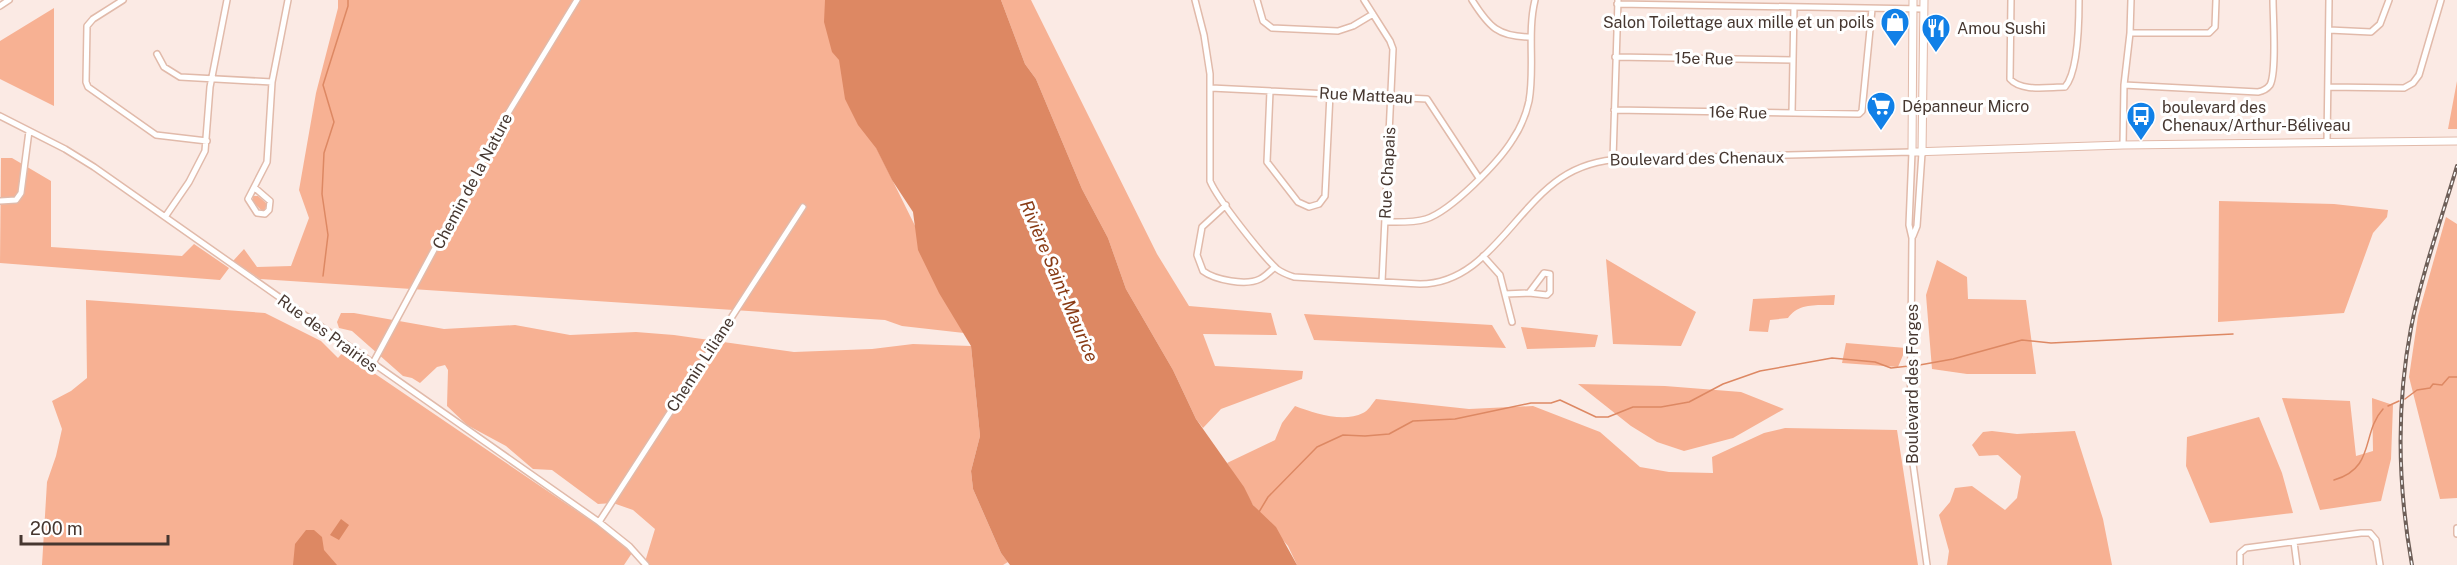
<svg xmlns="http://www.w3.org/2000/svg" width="2457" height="565" font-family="'Public Sans',sans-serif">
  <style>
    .green { fill: #f7b193 }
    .water { fill: #dd8863 }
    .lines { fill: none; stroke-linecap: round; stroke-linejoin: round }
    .stream { stroke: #dd8863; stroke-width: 1.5 }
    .minor-casing { stroke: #e1baaa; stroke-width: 8 }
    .major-casing { stroke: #e1baaa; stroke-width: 9 }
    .minor { stroke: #fff; stroke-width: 5 }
    .major { stroke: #fff; stroke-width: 7 }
    .rail-casing { stroke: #6e5f58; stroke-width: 4 }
    .rail { stroke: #fff; stroke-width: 1.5; stroke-dasharray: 4.5; stroke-linecap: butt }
    .labels { text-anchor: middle; stroke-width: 6; stroke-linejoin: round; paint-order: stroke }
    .poi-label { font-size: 16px; fill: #463730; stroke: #fff; text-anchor: start }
    .street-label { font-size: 16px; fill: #463730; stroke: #fff }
    .water-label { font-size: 18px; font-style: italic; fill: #893b15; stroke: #fff }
  </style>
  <rect width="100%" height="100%" fill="#fbeae4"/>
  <!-- green -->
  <path class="green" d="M338,0H835L867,129L929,254L964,333L902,326L885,320L260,279L233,261L244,249L257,267L291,266L309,218L299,190L316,93L338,8Z
    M1001,0H1031L1157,254L1189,306L1271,313L1277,335L1203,334L1215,366L1303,371L1302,379L1221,409L1203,428L1196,419L1173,370L1126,289L1108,238L1082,189L1036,79L1025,64Z
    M54,8V106L0,79V41Z
    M2457,81V129H2448Z
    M1,158H12L51,181V247L182,256L194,244L229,268L220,280L0,263Z
    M253,196H258L266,203V207L263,212L253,202Z
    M2219,201L2334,204L2388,210L2387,217L2373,233L2344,313L2218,322Z
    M2446,217L2457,224V498L2440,499L2409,377L2418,316Z
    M1606,259L1696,312L1681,346L1613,344Z
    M1937,260L1967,277L1968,299L2026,300L2036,374H1967L1932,369L1926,295Z
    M1835,295L1834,305C1817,305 1798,303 1788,318L1770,320L1768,332L1749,331L1753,299Z
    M86,300L265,313L321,341L338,358L343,352L599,526L632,553L624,565H42L47,482L56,456L62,429L52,401L71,391L87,378Z
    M341,313H354L444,329L515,325L570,335L636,332L674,335L794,352L872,349L913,344L971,346L980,436L971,471L973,489L1001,553L1008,562L1003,565H644L655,529L633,510L613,503L598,504L552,470L533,469L506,446L467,425L447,406L448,370L445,365L437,367L420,383L412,378L403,376L352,331L339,328L337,322Z
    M1304,314L1492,325L1506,348L1314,340Z
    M1521,327L1598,335L1595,347L1527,349Z
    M1846,343L1906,348L1898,367L1842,363Z
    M1578,384L1665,386L1741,392L1784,409L1733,438L1684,451L1657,442L1631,426Z
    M2282,398L2350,401L2356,456L2373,451L2372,398L2393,405L2391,459L2381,501L2320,510Z
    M1376,399L1469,409L1533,406L1600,432L1640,467L1669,472L1713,473L1712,457L1764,433L1785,428L1897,430L1918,565H1297L1288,546L1253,505L1227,463L1275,440L1282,423L1295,406C1314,413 1343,423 1363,413C1368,411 1372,404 1376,399Z
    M2259,417L2282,473L2293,513L2210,523L2186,466L2187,437Z
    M1992,431L2017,434L2075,431L2103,519L2112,565H1947L1949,551L1939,515L1950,502L1955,488L1972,486L2005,510L2017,498L2021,476L1998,455L1979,456L1972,445L1983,432Z"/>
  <!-- water -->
  <path class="water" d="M825,0H1001L1025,64L1036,79L1082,189L1108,238L1126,289L1173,370L1196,419L1244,487L1253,505L1276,527L1297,565H1010L1001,553L973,489L971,471L980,436L971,346L939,293L918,250L913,212L892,180L876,148L858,125L845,99L839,60L832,52L824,22Z
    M341,519L349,525L339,540L330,535Z
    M306,530H314L322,537L324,550L337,565H293L295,544Z"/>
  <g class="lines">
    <!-- stream -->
    <path class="stream" d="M323,276L328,235L322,194L324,153L334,122L323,85L348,6V0
      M1914,366L1953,359L2022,340L2051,343L2233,334
      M2405,399L2417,390L2430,388L2433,384L2442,385L2449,377H2457
      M2388,406L2399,401
      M2334,480C2376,468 2361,433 2383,409
      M1259,512L1268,497L1317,447L1343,435L1365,436L1389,434L1413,421L1455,419L1531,403H1551L1560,400L1596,417H1608L1633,407H1661L1689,402L1723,384L1760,371L1832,358L1875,362L1891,368L1909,366"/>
    <!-- minor casing -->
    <g class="minor-casing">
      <path id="minor" d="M123,0L93,19L87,26L86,82L88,87L156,135L207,141
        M1195,0L1204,35L1210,74V181C1218,200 1262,255 1277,269C1282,273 1288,275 1294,277L1420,284C1485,284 1512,211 1561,178C1579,166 1599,160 1622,159L1912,152L1909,225L1912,238L1910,442L1927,565
        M1257,0L1263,21L1272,28L1338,31L1353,26L1373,14
        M1364,0L1390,41L1393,49L1382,282
        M1472,0C1489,27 1498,37 1531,37
        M2011,0L2010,79C2021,92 2048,87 2065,87C2078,72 2079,21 2079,0
        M1617,4L1924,9
        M0,6L9,0
        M2329,30L2371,32L2380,24L2389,0
        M2130,33H2209L2215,27L2216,0
        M157,54L164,67L180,77L272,82
        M1615,57L1793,60
        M2124,85L2258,92C2263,91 2267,89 2270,85C2277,72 2273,17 2273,0
        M2328,87L2404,88L2413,83L2419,75L2441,0
        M1211,88L1427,99L1479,178
        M1270,91L1267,162L1298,202L1309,207L1319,204L1325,196L1330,94
        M1614,110L1859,114L1862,111L1872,9
        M1792,113L1794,7
        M0,116L65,149L94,167L599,522L629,546L646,565
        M2327,143L2329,0
        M2123,145L2124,85L2130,33L2131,0
        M1613,159L1618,0
        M255,188L270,201L269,210L265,214L257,213L248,199L267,162L272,82L288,0
        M0,201L16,200L21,193L29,131
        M1226,205L1202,227L1197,255L1203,271C1215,280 1246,286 1260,279C1266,276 1270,271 1275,267
        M165,217L189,182L205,151L210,87L227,0
        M1385,222C1398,222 1413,223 1426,219C1451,211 1499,162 1513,139C1521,127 1526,115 1529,101C1535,68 1527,33 1535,0
        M1913,236L1917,226L1922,153
        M1483,256L1500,275L1512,322
        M1505,294L1529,293L1547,295L1550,292V274L1544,273L1529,293
        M372,365L505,118L577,0
        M599,522L803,207
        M2457,528V534
        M2294,542L2297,565
        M2240,565V553L2246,548L2361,533H2370L2376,540L2380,565"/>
    </g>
    <!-- major casing -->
    <g class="major-casing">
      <path id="major" d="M1913,0L1912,152L2123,145L2457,141
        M1922,153L1924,0"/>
    </g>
    <!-- minor -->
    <use href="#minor" class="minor"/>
    <!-- major -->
    <use href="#major" class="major"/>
    <!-- rail casing -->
    <g class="rail-casing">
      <path id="rail" d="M2412,565C2398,487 2396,407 2411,328C2422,273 2441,220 2457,166"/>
    </g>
    <!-- rail -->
    <use href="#rail" class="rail"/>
  </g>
  <!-- icons -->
  <defs>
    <g id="shop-pin" transform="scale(1.5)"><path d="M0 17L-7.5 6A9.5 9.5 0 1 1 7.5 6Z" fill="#1180e7" stroke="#fff"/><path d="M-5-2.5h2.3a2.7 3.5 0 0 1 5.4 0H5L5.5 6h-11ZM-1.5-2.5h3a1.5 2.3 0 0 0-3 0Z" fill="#fff"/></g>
    <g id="restaurant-pin" transform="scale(1.5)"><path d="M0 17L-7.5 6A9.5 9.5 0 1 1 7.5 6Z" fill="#1180e7" stroke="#fff"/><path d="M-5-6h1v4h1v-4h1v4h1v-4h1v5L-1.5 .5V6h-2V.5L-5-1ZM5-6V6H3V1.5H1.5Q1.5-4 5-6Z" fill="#fff"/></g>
    <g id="supermarket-pin" transform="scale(1.5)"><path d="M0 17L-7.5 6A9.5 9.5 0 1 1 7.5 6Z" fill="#1180e7" stroke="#fff"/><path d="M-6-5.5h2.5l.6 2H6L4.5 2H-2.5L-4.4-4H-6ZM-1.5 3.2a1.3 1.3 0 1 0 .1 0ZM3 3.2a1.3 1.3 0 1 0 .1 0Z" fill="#fff"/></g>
    <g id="bus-pin" transform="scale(1.5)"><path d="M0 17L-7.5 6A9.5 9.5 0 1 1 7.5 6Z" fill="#1180e7" stroke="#fff"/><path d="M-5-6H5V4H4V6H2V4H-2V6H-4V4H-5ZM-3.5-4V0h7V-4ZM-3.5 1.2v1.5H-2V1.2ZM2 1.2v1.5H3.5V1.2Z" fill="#fff"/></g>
  </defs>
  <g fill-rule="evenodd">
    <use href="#shop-pin" x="1895" y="22"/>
    <use href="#restaurant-pin" x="1936" y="28"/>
    <use href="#supermarket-pin" x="1881" y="106"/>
    <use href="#bus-pin" x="2141" y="116"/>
  </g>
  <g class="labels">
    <!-- poi labels -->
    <g class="poi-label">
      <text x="1874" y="28" text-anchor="end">Salon Toilettage aux mille et un poils</text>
      <text x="1957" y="34">Amou Sushi</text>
      <text x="1902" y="112">Dépanneur Micro</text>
      <text x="2162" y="113">boulevard des<tspan x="2162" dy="18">Chenaux/Arthur-Béliveau</tspan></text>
    </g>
    <!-- street labels -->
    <g class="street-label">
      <text transform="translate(1704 58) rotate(1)" y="6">15e Rue</text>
      <text transform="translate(1366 95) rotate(3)" y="6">Rue Matteau</text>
      <text transform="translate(1738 112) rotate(1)" y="6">16e Rue</text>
      <text transform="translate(1697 158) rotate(-1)" y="6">Boulevard des Chenaux</text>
      <text transform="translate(1387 173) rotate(-87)" y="6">Rue Chapais</text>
      <text transform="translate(472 181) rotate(-62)" y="6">Chemin de la Nature</text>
      <text transform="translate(328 333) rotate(36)" y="6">Rue des Prairies</text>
      <text transform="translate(700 364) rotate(-57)" y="6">Chemin Liliane</text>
      <text transform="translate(1912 384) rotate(-90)" y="6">Boulevard des Forges</text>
    </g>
    <!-- water labels -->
    <g class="water-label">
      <text transform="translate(1059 281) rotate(67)" y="6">Rivière Saint-Maurice</text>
    </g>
  </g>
  <!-- scale -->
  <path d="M21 535v9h147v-9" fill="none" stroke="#463730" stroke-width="3"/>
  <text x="30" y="535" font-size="18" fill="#463730" stroke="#ffffff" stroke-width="4.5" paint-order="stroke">200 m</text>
</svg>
